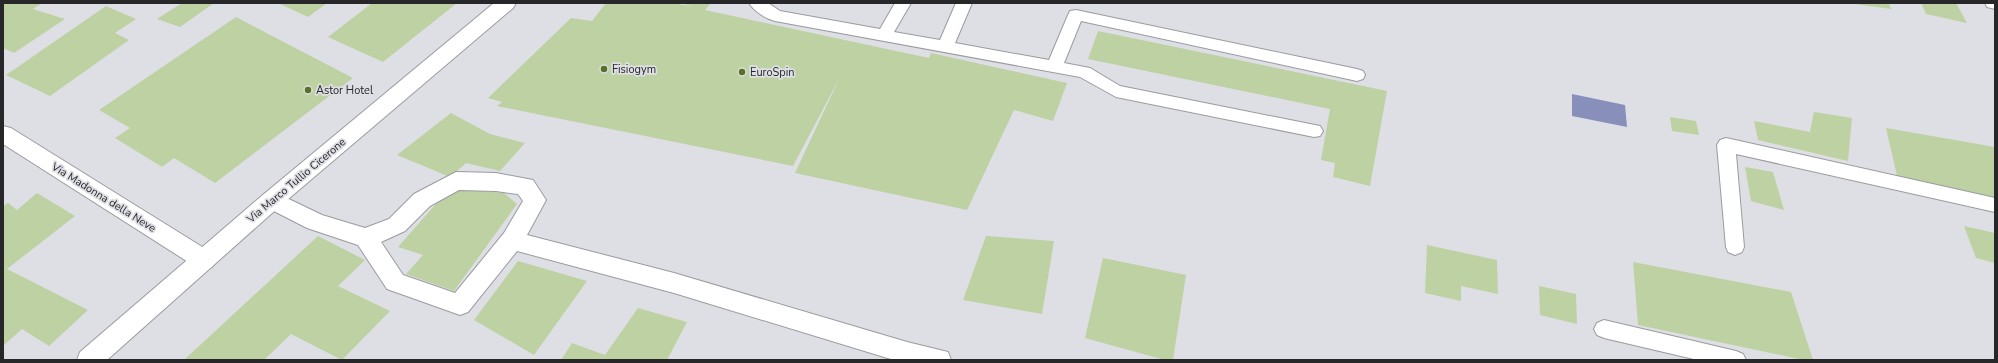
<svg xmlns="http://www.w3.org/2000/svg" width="1998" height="363" font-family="'Nunito Sans',sans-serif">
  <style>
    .water { fill: #888fbb }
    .building { fill: #bdd1a2 }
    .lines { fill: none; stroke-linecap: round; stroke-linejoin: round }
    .lane-casing { stroke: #9a9ba0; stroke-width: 2 }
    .street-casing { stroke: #9a9ba0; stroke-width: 2 }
    .secondary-casing { stroke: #9a9ba0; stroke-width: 2 }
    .lane { fill: #fff; fill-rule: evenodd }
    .street { fill: #fff; fill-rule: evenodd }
    .secondary { fill: #fff; fill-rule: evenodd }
    .poi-dot { fill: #587225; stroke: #dedfe4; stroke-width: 1.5 }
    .labels { text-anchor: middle; stroke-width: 3.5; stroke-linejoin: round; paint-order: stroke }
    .poi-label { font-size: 11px; fill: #272729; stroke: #dedfe4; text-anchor: start }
    .street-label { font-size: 11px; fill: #272729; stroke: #dedfe4 }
  </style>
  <rect width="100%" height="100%" fill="#dedfe4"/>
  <!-- water -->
  <path class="water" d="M1572,94L1625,105L1627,127L1572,116Z"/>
  <!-- building -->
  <path class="building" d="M3,3H42L33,9L65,19L14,53L3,48Z
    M182,3H214L180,27L157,19Z
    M278,3H327L308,17Z
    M372,3H457L383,62L328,37Z
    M606,3H673L694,7L680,3H711L705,10L929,58L931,53L1067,83L1053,121L1014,110L967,210L795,173L840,77L793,166L497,106L502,102L488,98L571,18L592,21Z
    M1855,3H1889L1891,9L1855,4Z
    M1921,3H1956L1967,23L1926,14Z
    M106,6L136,19L115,33L129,40L50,96L6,75Z
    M236,17L353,78L215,183L174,158L162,167L115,138L130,128L99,110Z
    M1098,31L1387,91L1370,186L1333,177L1335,163L1321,160L1330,109L1088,59Z
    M1814,112L1852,118L1848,161L1758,140L1754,121L1810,132Z
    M451,113L490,134L525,143L500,171L466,163L450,177L397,155Z
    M1670,117L1696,121L1699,135L1672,131Z
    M1886,128L1995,147V199L1898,180Z
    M1745,167L1773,172L1784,210L1751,201Z
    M450,188L504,193L517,204L454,291L406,274L423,255L398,247Z
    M37,193L75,216L7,269L88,310L49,346L22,329L3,346V206L8,203L17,210Z
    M1964,226L1995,233V263L1976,258Z
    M318,236L365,260L338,286L390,311L342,360L291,334L264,360H184Z
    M986,236L1054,241L1042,314L963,300Z
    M1427,245L1497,260L1498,294L1461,286V301L1425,293Z
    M1103,258L1186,275L1173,360H1165L1085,338Z
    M518,261L587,281L534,355L474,320Z
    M1633,262L1791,292L1813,360H1804L1638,325Z
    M1539,286L1576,294L1577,324L1540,315Z
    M638,308L687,322L667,360H561L572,343L605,355Z"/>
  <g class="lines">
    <!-- lane casing -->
    <g class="lane-casing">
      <path id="lane" d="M749,3H768L780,11L880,29L895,3H911L894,32L940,40L956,3H972L955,43L1049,60L1068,15L1070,11L1076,10L1357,69L1363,71L1365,75L1363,79L1357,81L1081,21L1064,63L1090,68L1120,86L1320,126L1323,131L1320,136L1314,137L1116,97L1080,77L775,21C766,19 754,11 749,3Z
        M1985,3H1995V9L1987,7Z
        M1726,138L1995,198V212L1736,154L1744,247L1742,252L1735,255L1728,252L1726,247L1717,145L1720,140Z
        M1604,320L1736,351L1743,354L1746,360H1698L1604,338L1597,335L1594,329L1597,323Z"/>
    </g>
    <!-- street casing -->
    <g class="street-casing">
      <path id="street" d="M3,126L11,128L212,253L216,260L212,267L204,270L196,267L3,144Z
        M456,172L496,173L533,180L546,200L527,235L674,273L907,342L948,352L951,360H894L674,293L517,251L468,312L460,315L387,289L358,245L307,228L264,206L261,200L264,194L272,191L322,215L365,228L389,219L414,194ZM459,190L496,191L518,194L523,201L504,233L455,293L403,275L381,242L405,231L430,206Z"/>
    </g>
    <!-- secondary casing -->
    <g class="secondary-casing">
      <path id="secondary" d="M494,3H516L513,8L280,206L107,360H77L80,352L264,194Z"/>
    </g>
    <!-- lane -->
    <use href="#lane" class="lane"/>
    <!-- street -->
    <use href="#street" class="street"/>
    <!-- secondary -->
    <use href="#secondary" class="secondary"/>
  </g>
  <!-- markers -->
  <g class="poi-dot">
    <circle cx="604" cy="69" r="4"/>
    <circle cx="742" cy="72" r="4"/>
    <circle cx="308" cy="90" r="4"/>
  </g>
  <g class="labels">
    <!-- poi labels -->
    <g class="poi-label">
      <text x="612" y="73">Fisiogym</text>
      <text x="750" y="76">EuroSpin</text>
      <text x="316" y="94">Astor Hotel</text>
    </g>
    <!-- street labels -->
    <g class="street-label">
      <text transform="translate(296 180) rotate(-40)" y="4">Via Marco Tullio Cicerone</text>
      <text transform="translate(104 197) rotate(32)" y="4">Via Madonna della Neve</text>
    </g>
  </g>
  <!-- border -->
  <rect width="1998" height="363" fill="none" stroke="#272729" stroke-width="8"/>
</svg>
